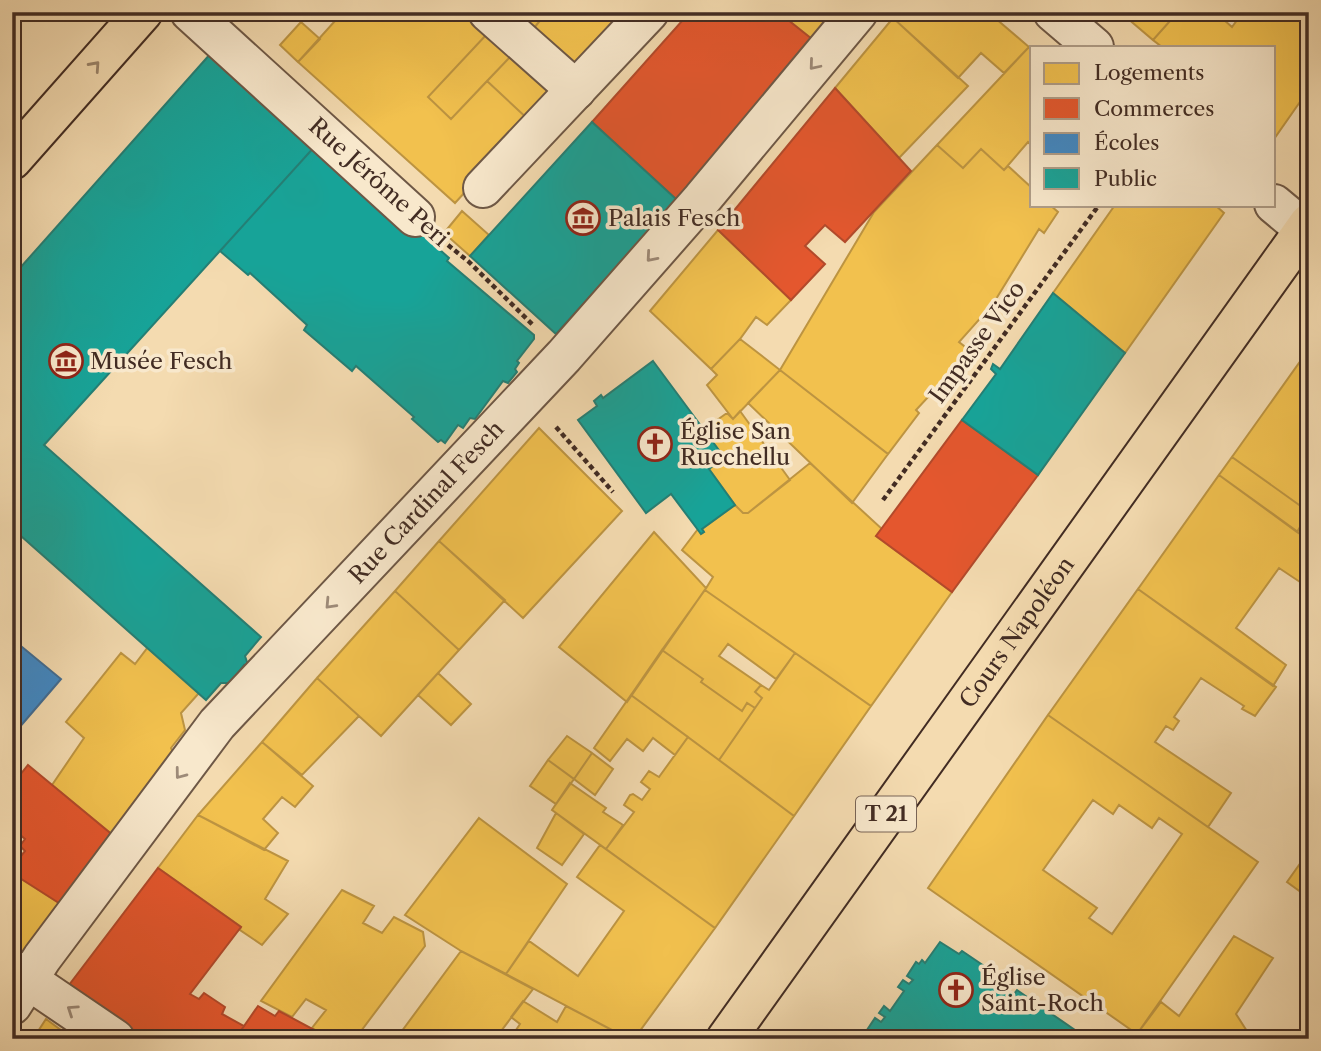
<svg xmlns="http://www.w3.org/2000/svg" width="1321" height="1051" font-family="'Libre Caslon Text',serif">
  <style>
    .homes { fill: #f2c14e; stroke: #bd9441; stroke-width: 2; fill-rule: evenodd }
    .shops { fill: #e4572e; stroke: #b34a2b; stroke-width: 2 }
    .schools { fill: #3f88c5; stroke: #406c94; stroke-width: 2 }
    .public { fill: #17a398; stroke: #247f75; stroke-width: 2 }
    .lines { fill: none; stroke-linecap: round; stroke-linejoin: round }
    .minor-casing { stroke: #6e5846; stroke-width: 42 }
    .major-casing { stroke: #422c23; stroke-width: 42 }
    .path { stroke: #422c23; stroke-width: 4.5; stroke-dasharray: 5 3.5; stroke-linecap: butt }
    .minor { stroke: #f8e8cc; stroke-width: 38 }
    .major { stroke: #f4dbb0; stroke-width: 38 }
    .oneway { stroke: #9d8a78 }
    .oneway2 { stroke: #9b846a }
    .labels { text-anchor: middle; stroke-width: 7; stroke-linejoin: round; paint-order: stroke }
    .shield { fill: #f8e8cc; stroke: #796456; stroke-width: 2 }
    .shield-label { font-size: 21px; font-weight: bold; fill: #422c23 }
    .street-label { font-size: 23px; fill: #422c23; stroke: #f8e8cc }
    .poi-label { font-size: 23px; fill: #422c23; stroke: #f8e8cc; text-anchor: start }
  </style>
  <rect width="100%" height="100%" fill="#f4dbb0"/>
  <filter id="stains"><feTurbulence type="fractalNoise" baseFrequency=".00286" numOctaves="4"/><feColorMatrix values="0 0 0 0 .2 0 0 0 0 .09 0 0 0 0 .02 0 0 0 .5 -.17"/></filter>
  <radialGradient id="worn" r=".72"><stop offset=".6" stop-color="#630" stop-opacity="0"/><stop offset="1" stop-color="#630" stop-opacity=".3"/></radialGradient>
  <!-- homes -->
  <path class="homes" d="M343,12H463L487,34L428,97L451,119L487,81L530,121L455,203L298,62Z
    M517,12H547L534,28Z
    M547,12H631L580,67L534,28Z
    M778,12H841L817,43Z
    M898,12H988L1029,47L1004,73L981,53L958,78L893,18Z
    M1120,12H1178L1153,40Z
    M1178,12H1215L1232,27L1243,12H1309V89L1274,139V47H1162L1153,40Z
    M893,18L968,86L899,158L835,88Z
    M301,22L320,39L298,62L280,45Z
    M487,34L511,56L451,119L428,97Z
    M1029,47L1032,50V146L1028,142L1004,170L981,149L963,168L937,145Z
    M511,56L554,96L530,121L487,81Z
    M937,145L963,168L981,149L1004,170L1008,166L1032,188V205H1050L1058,212L1044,233L1039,229L993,304L959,342L973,353L971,356L968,354L916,410L919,413L888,454L780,370L874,212Z
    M1115,205H1215L1224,213L1125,353L1053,293Z
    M462,211L489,235L470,256L444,233Z
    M718,230L791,300L767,325L756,317L740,339L711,369L650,311Z
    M740,339L780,370L733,419L707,385L717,375L711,369Z
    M1309,349V512L1232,457Z
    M780,370L888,454L852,503L748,403Z
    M740,411L790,480L748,513H743L735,505L709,469L724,457L703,430L727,413L733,419Z
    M539,428L622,511L523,618L439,541Z
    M1232,457L1309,512L1297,532L1219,475Z
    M810,463L882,529L876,536L952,592L871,706L705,590L713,577L682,550L698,529L701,534L704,532L702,529L735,505L743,513H748Z
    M1219,475L1309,540V588L1279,568L1236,628L1286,665L1273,686L1138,589Z
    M1309,514V540L1297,532Z
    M654,532L706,588L627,702L559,647Z
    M439,541L505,600L459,650L395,591Z
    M1138,589L1276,687L1255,716L1242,709L1244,706L1201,678L1174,717L1179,721L1173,730L1166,726L1155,742L1231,793L1208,827L1048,715Z
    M705,590L795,653L776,679L728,644L719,656L761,685L755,692L762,698L755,708L747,703L742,711L701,682L703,679L662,650Z
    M395,591L459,650L381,736L317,678Z
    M148,647L199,693L181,713L185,730L171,748L177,760L115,837L52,785L84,738L66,722L121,653L135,664Z
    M662,650L703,679L701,682L742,711L747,703L755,708L719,760L631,695Z
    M795,653L871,706L794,816L719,760L762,698L755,692L761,685L769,690Z
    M438,673L471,704L451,725L418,695Z
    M317,678L359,716L302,775L262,742Z
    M631,695L688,737L675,755L653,738L643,751L627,739L610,761L594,748Z
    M1048,715L1258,862L1137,1034L928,888ZM1093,800L1113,814L1119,805L1152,828L1159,818L1182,834L1112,934L1089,918L1097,908L1043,870Z
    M567,736L592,753L574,779L548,760Z
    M688,737L794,816L715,928L606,849L634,812L624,805L630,795L633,794L642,800L650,789L641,782L649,771L659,777Z
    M262,742L313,786L295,807L282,797L263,819L278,833L264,850L198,815Z
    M592,753L613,769L595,795L574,779Z
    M548,760L574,779L556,804L530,786Z
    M570,783L606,808L603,812L623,825L606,849L552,810Z
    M556,813L584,834L562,865L537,848Z
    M198,815L288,861L265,899L288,914L262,945L240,930L241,927L158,868Z
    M479,818L567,884L506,974L461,951L405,915Z
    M600,845L715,928L634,1039H629L506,974L529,941L578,976L624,911L577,877Z
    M1309,851V898L1287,882Z
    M12,873L62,905L23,959L12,951Z
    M342,890L374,906L363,923L382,933L394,917L423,932L425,946L355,1039H331L312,1028L326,1010L306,999L292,1017L261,1001Z
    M1234,936L1273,958L1236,1014L1252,1039H1143L1137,1034L1161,1002L1179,1016Z
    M461,951L533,989L495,1039H396Z
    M523,1001L557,1022L566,1006L629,1039H510L520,1024L511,1017Z
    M46,1019L73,1039H33Z"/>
  <!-- shops -->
  <path class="shops" d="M690,12H778L817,43L677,200L592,122Z
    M835,88L911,171L845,242L825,225L805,246L825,264L791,300L718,230Z
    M962,420L1038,475L952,592L876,536Z
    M28,765L115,837L62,905L12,873V867L25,851L20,846L25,839L12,828V785Z
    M158,868L241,927L190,994L199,999L204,993L225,1007L222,1014L244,1026L235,1039H140L66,989Z
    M258,1006L275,1016L279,1011L331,1039H235Z"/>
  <!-- schools -->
  <path class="schools" d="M16,642L61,679L18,729L12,724V646Z"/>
  <!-- public -->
  <path class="public" d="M212,52L317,144L44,445L261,637L245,656L248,665L245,667L244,665L233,679L234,683H221L206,700L12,528V277Z
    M592,122L677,200L556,334L470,256Z
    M317,144L401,215L449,258L447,261L534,335V339L517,361L519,363L515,369L517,372L508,383L503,381L475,419L470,418L463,428L458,425L445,443L441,440L438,442L412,419L414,417L356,366L352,371L304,330L307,325L250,273L248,275L220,251Z
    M1053,293L1125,353L1038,475L962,420L996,374L991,369L993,364L1000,369Z
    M653,361L724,457L709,469L735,505L702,529L704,532L701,534L671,494L646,513L578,420L597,406L594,401L601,395L603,398Z
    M940,942L959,954L962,951L993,972L990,977L1014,994L1017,990L1088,1039H868L872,1033L867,1030L875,1018L881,1022L885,1017L879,1013L884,1006L890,1011L904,991L898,987L903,980L909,984L913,980L907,976L916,962L919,964L922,960L925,963Z"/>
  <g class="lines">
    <!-- minor casing -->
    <g class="minor-casing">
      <g id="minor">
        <path d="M190,12L415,217"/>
        <path d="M488,12L576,90"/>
        <path d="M1053,12L1094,47"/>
        <path d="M483,188L649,12"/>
        <path d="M1274,204L1304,229"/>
        <path d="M12,969L115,1039"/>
        <path id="s1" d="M12,1005L42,958L217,724L564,356L702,199L858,12"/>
      </g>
    </g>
    <!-- major casing -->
    <g class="major-casing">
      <g id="major">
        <path d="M12,160L143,12"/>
        <path id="s2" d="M726,1039L1309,223"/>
      </g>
    </g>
    <!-- path -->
    <path class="path" d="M448,245L469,262L534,326
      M556,427L613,492
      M883,500L1099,205"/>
    <!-- minor -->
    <use href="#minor" class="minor"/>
    <!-- major -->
    <use href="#major" class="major"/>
  </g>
  <!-- one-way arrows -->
  <defs><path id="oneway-chevron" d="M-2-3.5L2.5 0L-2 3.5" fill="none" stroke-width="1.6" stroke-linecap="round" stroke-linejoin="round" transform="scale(1.75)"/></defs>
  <g class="oneway">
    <use href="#oneway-chevron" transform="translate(814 65) rotate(130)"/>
    <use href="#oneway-chevron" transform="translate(651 257) rotate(131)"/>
    <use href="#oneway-chevron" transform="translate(330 604) rotate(133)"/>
    <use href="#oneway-chevron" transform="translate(180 774) rotate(127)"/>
    <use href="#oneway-chevron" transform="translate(72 1010) rotate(-146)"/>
  </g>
  <use class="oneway2" href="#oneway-chevron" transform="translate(95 66) rotate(-48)"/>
  <!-- icons -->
  <defs>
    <g id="museum-ring" transform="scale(1.75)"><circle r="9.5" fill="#f8e8cc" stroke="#8f2418" stroke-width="1.5"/><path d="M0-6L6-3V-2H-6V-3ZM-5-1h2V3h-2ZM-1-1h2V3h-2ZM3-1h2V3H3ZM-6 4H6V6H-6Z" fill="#8f2418"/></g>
    <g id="church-ring" transform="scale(1.75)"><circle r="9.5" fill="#f8e8cc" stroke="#8f2418" stroke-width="1.5"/><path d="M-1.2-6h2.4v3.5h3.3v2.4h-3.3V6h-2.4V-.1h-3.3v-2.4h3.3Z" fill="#8f2418"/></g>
  </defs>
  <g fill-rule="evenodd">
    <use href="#museum-ring" x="583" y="218"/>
    <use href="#museum-ring" x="66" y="361"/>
    <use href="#church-ring" x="655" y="444"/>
    <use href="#church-ring" x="956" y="990"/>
  </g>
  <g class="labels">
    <!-- shield labels -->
    <rect class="shield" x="856" y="796.5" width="60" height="35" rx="5"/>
    <g class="shield-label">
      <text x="886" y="821">T 21</text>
    </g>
    <!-- street labels -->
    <g class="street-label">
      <text transform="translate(379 182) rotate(42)" y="8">Rue Jérôme Peri</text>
      <text transform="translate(977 342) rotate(-54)" y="8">Impasse Vico</text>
      <text dy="8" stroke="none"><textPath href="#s1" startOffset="653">Rue Cardinal Fesch</textPath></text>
      <text dy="8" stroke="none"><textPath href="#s2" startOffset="500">Cours Napoléon</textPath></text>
    </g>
    <!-- poi labels -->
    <g class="poi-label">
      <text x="608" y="226">Palais Fesch</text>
      <text x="90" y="369">Musée Fesch</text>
      <text x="680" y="439">Église San<tspan x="680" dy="26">Rucchellu</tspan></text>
      <text x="981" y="985">Église<tspan x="981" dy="26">Saint-Roch</tspan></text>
    </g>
  </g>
  <!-- margin -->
  <rect width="1321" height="1051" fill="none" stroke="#f4dbb0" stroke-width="42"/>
  <rect x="14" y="14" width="1293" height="1023" fill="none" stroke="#422c23" stroke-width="3.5"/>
  <rect x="21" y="21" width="1279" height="1009" fill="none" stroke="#422c23" stroke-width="2"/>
  <!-- legend -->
  <rect x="1030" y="46" width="245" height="161" fill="#f8e8cc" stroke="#af9d88" stroke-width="2"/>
  <rect x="1044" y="63" width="35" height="21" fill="#f2c14e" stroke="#af9d88" stroke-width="2"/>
  <text x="1094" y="80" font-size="21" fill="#422c23">Logements</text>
  <rect x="1044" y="98" width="35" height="21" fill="#e4572e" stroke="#af9d88" stroke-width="2"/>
  <text x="1094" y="116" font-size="21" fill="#422c23">Commerces</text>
  <rect x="1044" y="133" width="35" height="21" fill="#3f88c5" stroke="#af9d88" stroke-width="2"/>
  <text x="1094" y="150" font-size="21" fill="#422c23">Écoles</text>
  <rect x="1044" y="168" width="35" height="21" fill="#17a398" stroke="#af9d88" stroke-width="2"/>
  <text x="1094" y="186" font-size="21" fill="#422c23">Public</text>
  <rect width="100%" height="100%" filter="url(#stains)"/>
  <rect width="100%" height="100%" fill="url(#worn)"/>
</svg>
